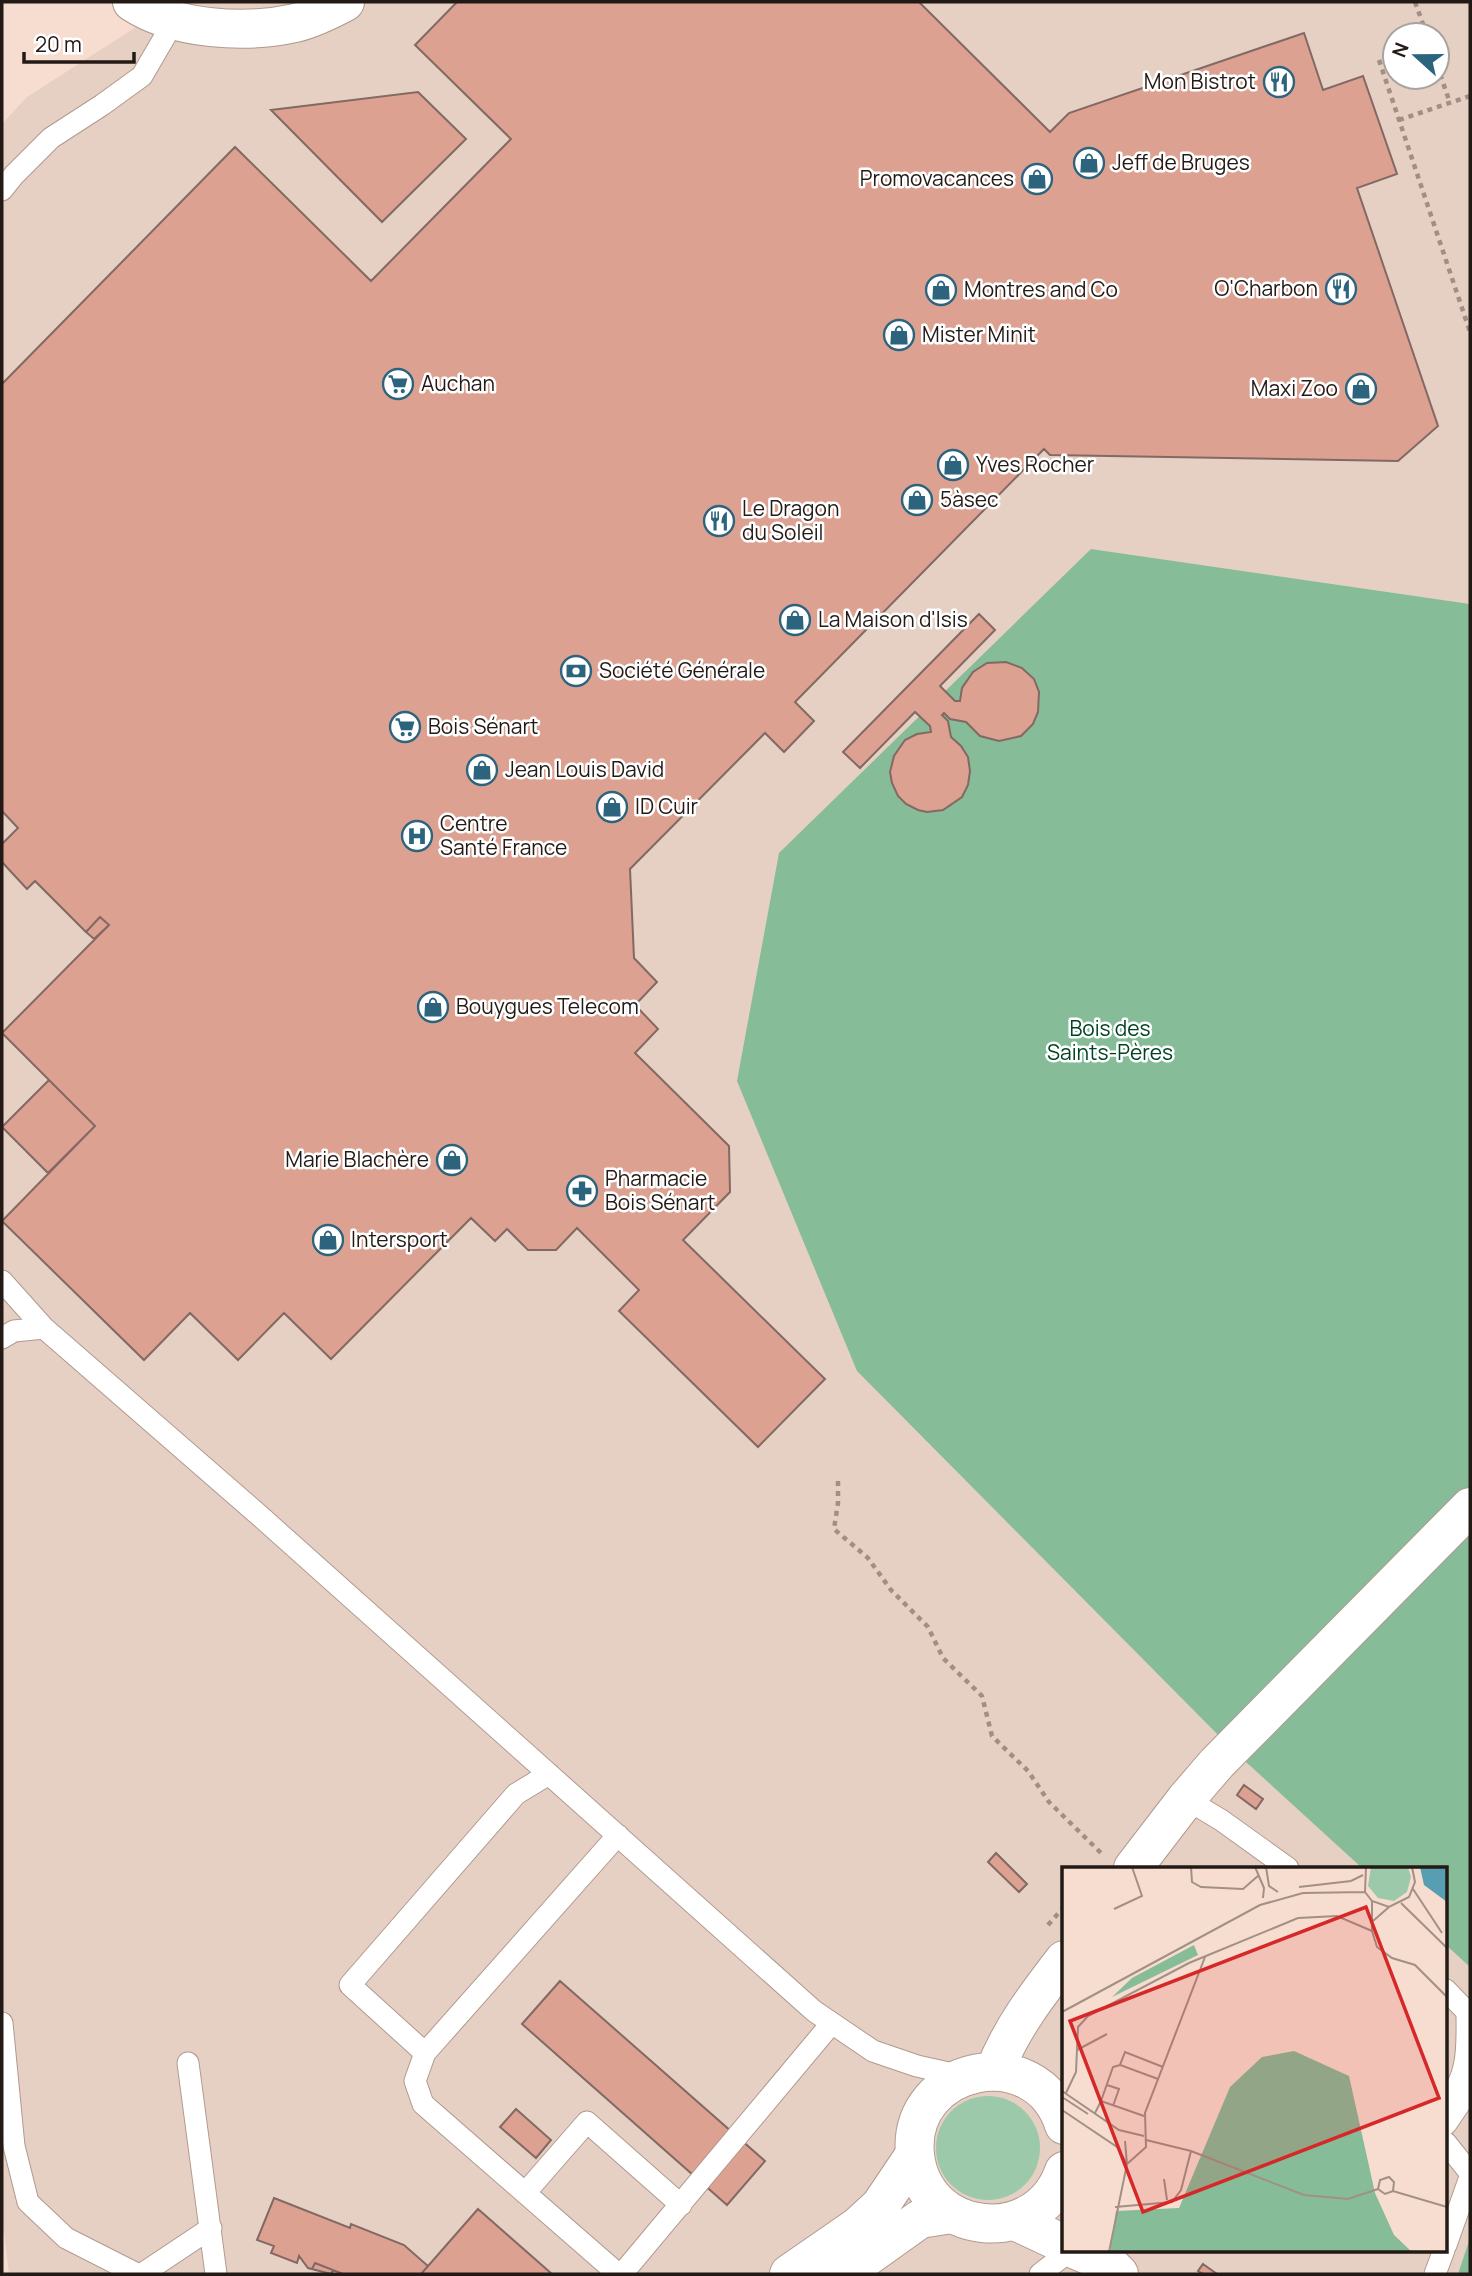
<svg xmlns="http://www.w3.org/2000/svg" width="1472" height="2276" font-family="Manrope,sans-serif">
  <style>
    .commercial { fill: #e5d0c3; fill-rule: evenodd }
    .green { fill: #9cc9aa }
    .forest { fill: #86bc98 }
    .building { fill: #dda192; stroke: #826963; stroke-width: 2 }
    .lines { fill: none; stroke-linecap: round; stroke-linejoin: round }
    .service-casing { stroke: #b1998e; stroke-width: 23 }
    .minor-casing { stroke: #b1998e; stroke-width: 40 }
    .tertiary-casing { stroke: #b1998e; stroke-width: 40 }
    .path { stroke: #a18e84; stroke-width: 4.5; stroke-dasharray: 5 5; stroke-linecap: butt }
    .service { stroke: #fff; stroke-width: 21 }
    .minor { stroke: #fff; stroke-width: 38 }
    .tertiary { stroke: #fff; stroke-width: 38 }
    .labels { text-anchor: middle; stroke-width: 5; stroke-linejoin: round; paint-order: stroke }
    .poi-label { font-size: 21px; fill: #231a15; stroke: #fff; text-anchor: start }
    .park-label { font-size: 21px; fill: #004322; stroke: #fff }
    .inset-road { fill: none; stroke: #a28f85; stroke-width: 2 }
    .view { fill: #d62828; fill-opacity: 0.15; stroke: #d62828; stroke-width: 3.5 }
    .inset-edge { fill: none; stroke: #231a15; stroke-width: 3.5 }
  </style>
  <rect width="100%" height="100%" fill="#f7ddd0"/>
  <!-- commercial -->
  <path class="commercial" d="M175,2H1470V604L1091,549L857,1371L1235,1752L1362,1868H1064V2250H1446V1945L1470,1967V2238L1458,2274H9L2,2215V124L27,97ZM1395,35H1437V77H1395Z"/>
  <!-- green -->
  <path class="green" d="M936 2148a52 52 0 1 1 104 0a52 52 0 1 1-104 0Z"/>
  <!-- forest -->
  <path class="forest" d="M1091,549L1470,604V1967L1446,1945V1868H1362L1235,1752L857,1371L737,1081L779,853Z
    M1470,2238V2274H1458Z"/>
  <!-- building -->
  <path class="building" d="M457,2H919L1050,132L1069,113L1304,33L1323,90L1363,76L1397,174L1357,188L1438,426L1398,461L1050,455L1044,449L795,702L814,721L784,752L765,733L630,869L634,958L657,982L635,1005L658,1029L635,1053L729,1146L730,1192L683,1240L825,1379L758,1447L619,1311L639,1290L577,1228L556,1250H528L507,1229L495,1241L471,1218L331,1359L284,1313L238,1360L190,1313L144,1360L2,1221L95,1126L2,1033L109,925L100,917L86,932L35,881L27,889L2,862V844L18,828L2,811V384L235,147L371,281L511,139L415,45Z
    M418,92L466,139L382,222L271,110Z
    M979,614L995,630L940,686L955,701H960L962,688L973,672L987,663L1006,662L1022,668L1034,679L1039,692L1038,712L1033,724L1021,736L999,741L980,736L966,722L950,719L944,713L942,715L948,721L951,737L961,746L968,757L970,771L968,785L962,797L943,810L927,812L918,810L906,804L898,796L892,783L890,772L894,756L905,740L917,734L931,732L930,726L915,712L860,768L843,752Z
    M100,917L109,925L94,939L86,932Z
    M49,1080L95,1126L48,1173L2,1127Z
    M1244,1785L1263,1799L1256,1809L1237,1795Z
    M996,1853L1027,1884L1019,1892L988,1862Z
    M560,1981L765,2161L727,2205L522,2024Z
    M516,2109L551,2140L536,2158L500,2127Z
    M274,2198L350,2228L351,2224L404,2245L428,2266L421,2274H343L315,2263L312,2269L308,2268L299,2256L297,2263L271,2253L274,2246L257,2240Z
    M478,2209L552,2274H421Z
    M315,2263L333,2270L331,2274L312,2269Z
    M1203,2264L1217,2274H1203L1198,2271Z"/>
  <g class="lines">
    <!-- service casing -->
    <g class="service-casing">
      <path id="service" d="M2,190L14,175L51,138L102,105L142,76L174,21
        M2,1281L44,1328L260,1516L814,2011L873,2051L917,2066L962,2076
        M2,1338L14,1331L44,1328
        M549,1774L516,1794L350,1985L425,2053L618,1835
        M1186,1799L1221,1820L1288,1868
        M1446,1990L1467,2012L1470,2023
        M2,2023L14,2146L28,2202L66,2238L137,2274
        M425,2053L415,2081L423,2104L618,2274
        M188,2063L216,2274
        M1446,2100C1470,2078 1467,2042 1467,2012
        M1446,2124L1463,2099L1468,2087
        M1446,2143L1470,2173
        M525,2193L587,2122L681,2205
        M1446,2245L1470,2177
        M142,2274L211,2228
        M622,2274L831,2024
        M1040,2274L1071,2250
        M1435,2274L1444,2250"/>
    </g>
    <!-- minor casing -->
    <g class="minor-casing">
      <path id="minor" d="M1133,1868L1186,1799L1217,1763L1470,1507
        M995,2070C1011,2029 1037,1995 1064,1960
        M1064,2125C1037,2038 906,2065 915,2155C924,2237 1037,2249 1064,2171
        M1015,2221L1064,2244
        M1076,2250L1109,2264L1119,2274
        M789,2274L857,2227L880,2206L915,2154
        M843,2274L920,2219L952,2214"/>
    </g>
    <!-- tertiary casing -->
    <g class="tertiary-casing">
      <path id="tertiary" d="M132,2C174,30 246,34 295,23C312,19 330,10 345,2"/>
    </g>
    <!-- path -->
    <path class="path" d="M1415,2L1427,35
      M1379,60L1470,332
      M1437,65L1450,103
      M1399,120L1470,96
      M838,1481V1503L834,1529L868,1558L891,1590L928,1627L943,1658L982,1696L992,1736L1028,1771L1049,1802L1101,1853
      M1048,1925L1064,1907"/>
    <!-- service -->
    <use href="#service" class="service"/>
    <!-- minor -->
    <use href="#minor" class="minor"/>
    <!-- tertiary -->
    <use href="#tertiary" class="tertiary"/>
  </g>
  <!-- icons -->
  <defs>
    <g id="restaurant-ring" transform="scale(1.575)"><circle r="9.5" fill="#fff" stroke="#2c647e" stroke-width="1.5"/><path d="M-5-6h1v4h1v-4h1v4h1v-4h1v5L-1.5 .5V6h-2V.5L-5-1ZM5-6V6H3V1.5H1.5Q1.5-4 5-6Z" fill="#2c647e"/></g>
    <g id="shop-ring" transform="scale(1.575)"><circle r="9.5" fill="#fff" stroke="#2c647e" stroke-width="1.5"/><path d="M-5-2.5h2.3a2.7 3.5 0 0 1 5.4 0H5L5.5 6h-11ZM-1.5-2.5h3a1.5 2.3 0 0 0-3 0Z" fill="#2c647e"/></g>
    <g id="supermarket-ring" transform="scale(1.575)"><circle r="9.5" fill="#fff" stroke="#2c647e" stroke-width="1.5"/><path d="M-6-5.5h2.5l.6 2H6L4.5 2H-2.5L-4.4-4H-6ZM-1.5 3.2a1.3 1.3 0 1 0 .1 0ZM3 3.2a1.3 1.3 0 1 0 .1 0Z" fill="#2c647e"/></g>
    <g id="bank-ring" transform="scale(1.575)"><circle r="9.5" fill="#fff" stroke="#2c647e" stroke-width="1.5"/><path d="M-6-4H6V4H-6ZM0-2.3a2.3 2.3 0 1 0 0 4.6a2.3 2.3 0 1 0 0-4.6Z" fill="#2c647e"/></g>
    <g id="hospital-ring" transform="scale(1.575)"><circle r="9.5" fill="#fff" stroke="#2c647e" stroke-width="1.5"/><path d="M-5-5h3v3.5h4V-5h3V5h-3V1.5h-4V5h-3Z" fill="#2c647e"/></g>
    <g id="pharmacy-ring" transform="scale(1.575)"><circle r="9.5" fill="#fff" stroke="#2c647e" stroke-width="1.5"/><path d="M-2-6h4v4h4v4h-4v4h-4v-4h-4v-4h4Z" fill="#2c647e"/></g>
  </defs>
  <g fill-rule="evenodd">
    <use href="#restaurant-ring" x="1279" y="82"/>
    <use href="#shop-ring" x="1089" y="163"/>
    <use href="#shop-ring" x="1037" y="179"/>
    <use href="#restaurant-ring" x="1341" y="289"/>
    <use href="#shop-ring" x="941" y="290"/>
    <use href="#shop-ring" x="899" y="335"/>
    <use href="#supermarket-ring" x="398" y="384"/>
    <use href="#shop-ring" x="1361" y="389"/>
    <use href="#shop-ring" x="953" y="465"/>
    <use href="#shop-ring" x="917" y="500"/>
    <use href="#restaurant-ring" x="719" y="521"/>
    <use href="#shop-ring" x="795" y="620"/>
    <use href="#bank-ring" x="576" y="671"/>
    <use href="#supermarket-ring" x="405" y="727"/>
    <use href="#shop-ring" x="482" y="770"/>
    <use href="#shop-ring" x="612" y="807"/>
    <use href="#hospital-ring" x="417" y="836"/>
    <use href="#shop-ring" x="433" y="1007"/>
    <use href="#shop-ring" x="452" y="1160"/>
    <use href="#pharmacy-ring" x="582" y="1191"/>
    <use href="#shop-ring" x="328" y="1240"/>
  </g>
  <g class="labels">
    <!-- poi labels -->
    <g class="poi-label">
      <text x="1256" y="89" text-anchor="end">Mon Bistrot</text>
      <text x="1112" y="170">Jeff de Bruges</text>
      <text x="1014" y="186" text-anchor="end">Promovacances</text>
      <text x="1318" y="296" text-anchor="end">O'Charbon</text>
      <text x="964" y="297">Montres and Co</text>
      <text x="922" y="342">Mister Minit</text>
      <text x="421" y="391">Auchan</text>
      <text x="1338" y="396" text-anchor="end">Maxi Zoo</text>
      <text x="976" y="472">Yves Rocher</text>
      <text x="940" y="507">5àsec</text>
      <text x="742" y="516">Le Dragon<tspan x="742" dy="24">du Soleil</tspan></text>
      <text x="818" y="627">La Maison d'Isis</text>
      <text x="599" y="678">Société Générale</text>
      <text x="428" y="734">Bois Sénart</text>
      <text x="505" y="777">Jean Louis David</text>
      <text x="635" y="814">ID Cuir</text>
      <text x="440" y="831">Centre<tspan x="440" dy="24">Santé France</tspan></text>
      <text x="456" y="1014">Bouygues Telecom</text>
      <text x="429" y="1167" text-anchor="end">Marie Blachère</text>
      <text x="605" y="1186">Pharmacie<tspan x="605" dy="24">Bois Sénart</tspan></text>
      <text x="351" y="1247">Intersport</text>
    </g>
    <!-- park labels -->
    <g class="park-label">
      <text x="1110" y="1036">Bois des<tspan x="1110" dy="24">Saints-Pères</tspan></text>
    </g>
  </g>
  <!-- overview -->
  <g transform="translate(1062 1867)">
    <rect width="385" height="385" fill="#f7ddd0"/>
    <path d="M309,0H346L349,10L345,25L332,34L316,31L306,19Z" fill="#9cc9aa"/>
    <path d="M132,78L136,88L50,130L70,111ZM232,184L287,209L313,326L332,368L350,385H48L54,344L117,341L168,220L200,190Z" fill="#86bc98"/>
    <path d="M358,0H385V35L362,18Z" fill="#589eb2"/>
    <path class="inset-road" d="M129,0L130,15L139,20L181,22L197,8M193,0L202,21L201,31M204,0L207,19L216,25M304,0L303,25L310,34L327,40L347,30L353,15L350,0M237,20L289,14L301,8M351,22L380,66M310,34V64L315,80L330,91L353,98L385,130M339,36L385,81M52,42L80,29L70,0M311,54L327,40M0,145L198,38L241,26L303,25M15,183L45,167M96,212L58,198L63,185L101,200M45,218L57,222L51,239M0,224L57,263L82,269M4,226L14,205L16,160L26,149L127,96L236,51L275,49L310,64M0,230L26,247M39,234L51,200L58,198M0,243L55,280L65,297M33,246L39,234L82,249M84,273L129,284L242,328L286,332L316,322M65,297L84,280L83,246L143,90M102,312L105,333M316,322L323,327L331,324L385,340M316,322L318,313L327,310L332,315L331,324M53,340L110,335L119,323L129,284M47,385L65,297L63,274"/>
    <path class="view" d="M304,40L377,231L81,345L8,154Z"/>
    <rect width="385" height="385" class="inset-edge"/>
  </g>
  <!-- border -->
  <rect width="1472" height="2276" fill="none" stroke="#231a15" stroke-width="7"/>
  <!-- north arrow -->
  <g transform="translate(1416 56) rotate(291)"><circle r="33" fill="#ffffff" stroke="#a7a3a1" stroke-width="2"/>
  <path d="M0-5L12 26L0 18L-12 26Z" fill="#2c647e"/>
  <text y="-10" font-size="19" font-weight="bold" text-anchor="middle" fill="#231a15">N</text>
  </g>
  <!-- scale -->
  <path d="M24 52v10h110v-10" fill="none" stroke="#231a15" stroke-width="3.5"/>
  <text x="35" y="52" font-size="21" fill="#231a15" stroke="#ffffff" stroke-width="5" paint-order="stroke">20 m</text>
</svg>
